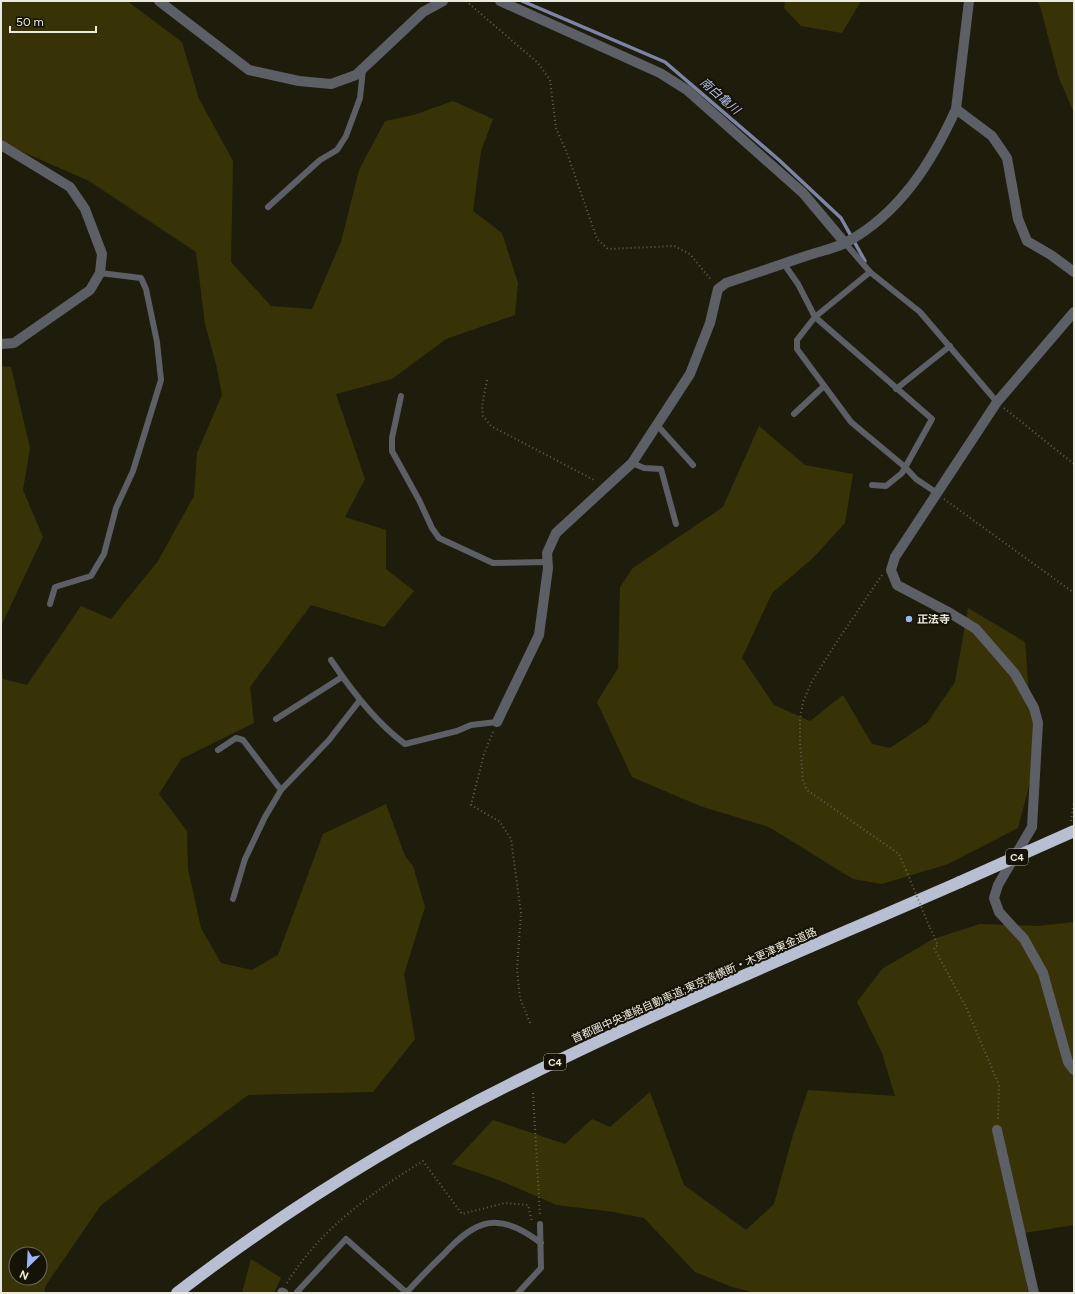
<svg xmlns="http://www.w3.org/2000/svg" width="1075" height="1294" font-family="Figtree,'Noto Sans JP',sans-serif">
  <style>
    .green { fill: #383307; fill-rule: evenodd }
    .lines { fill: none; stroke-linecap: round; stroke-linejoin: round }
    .stream { stroke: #7c85a7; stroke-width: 3.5 }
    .path { stroke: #605f50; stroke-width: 2; stroke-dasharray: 1 3; stroke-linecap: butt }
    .service { stroke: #5d5f67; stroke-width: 6 }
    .pedestrian { stroke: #5d5f67; stroke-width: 9 }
    .minor { stroke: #5d5f67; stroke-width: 10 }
    .tertiary { stroke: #5d5f67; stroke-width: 10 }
    .motorway { stroke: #b9bfd2; stroke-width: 12 }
    .path-bridge { stroke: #605f50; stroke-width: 2; stroke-dasharray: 1 3; stroke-linecap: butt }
    .motorway-bridge { stroke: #b9bfd2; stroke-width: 12 }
    .poi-dot { fill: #9fb3fd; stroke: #151305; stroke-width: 1.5 }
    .labels { text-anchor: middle; stroke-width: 4; stroke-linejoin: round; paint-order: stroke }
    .shield { fill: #151305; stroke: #abaa9e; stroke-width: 1 }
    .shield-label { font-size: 10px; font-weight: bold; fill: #ebeadf }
    .poi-label { font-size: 11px; font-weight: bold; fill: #ebeadf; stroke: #151305; text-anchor: start }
    .street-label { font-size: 11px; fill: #ebeadf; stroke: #151305 }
    .water-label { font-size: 12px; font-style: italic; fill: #b2c0f1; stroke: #151305 }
  </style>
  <rect width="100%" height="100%" fill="#1e1d0c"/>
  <!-- green -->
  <path class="green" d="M1,1H127L182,42L199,99L233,161L231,262L271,306L312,309L341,242L359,170L385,121L414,115L453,101L493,119L481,151L473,211L502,233L518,283L515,315L446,339L392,379L336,394L365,479L345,517L386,530V569L414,591L384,627L311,605L250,687L254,723L181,759L159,794L187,831L188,869L201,928L221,963L252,970L278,955L323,834L386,804L405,856L413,866L425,907L404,974L415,1039L373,1092L248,1095L101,1205L46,1285L44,1293H1V662L3,679L27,685L81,606L111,619L158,561L194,496L197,453L222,395L216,364L205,324L196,252L89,181L5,144L1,136ZM16,1254H40V1278H16Z
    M785,1H861L842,33L801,26L784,8Z
    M1037,1H1074V113L1059,78L1040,6Z
    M1,366L11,367L30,448L23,490L43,537L1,626Z
    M759,426L805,465L853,474L845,523L813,558L772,593L742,658L774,705L810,721L843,695L872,744L890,748L927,723L955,682L968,608L1025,642L1030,706L1040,744L1018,828L948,864L882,884L853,879L769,827L700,806L632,777L597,702L618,668L620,587L633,568L723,507Z
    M1074,922V1225L1018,1234L1028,1293H755L732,1287L695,1272L644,1218L614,1212L557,1205L496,1179L452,1164L493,1120L565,1144L592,1119L610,1127L650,1092L684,1185L746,1230L774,1204L793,1135L808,1090L895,1096L882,1053L857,1002L882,969L933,939L980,924L1038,926Z
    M251,1259L281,1278L274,1293H242Z"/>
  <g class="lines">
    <!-- stream -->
    <path class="stream" d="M522,1L665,62L779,160L841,218L865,261"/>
    <!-- path -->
    <path class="path" d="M466,1L538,63L550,80L556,128L567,153L597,239L608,249L674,246L690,254L712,281
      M487,380L482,406L483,416L491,426L596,481
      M1004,408L1074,464
      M944,499L1074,593
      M882,575L838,640L812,681L803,702L800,719V743L803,781L807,790L899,854L906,870
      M493,732L484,754L471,805L500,822L511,839L521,913L517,969L520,998L530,1023
      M1071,821L1074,801
      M930,928L938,945L934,948L966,1007L999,1085L998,1120
      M533,1093L540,1216
      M287,1283C320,1229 370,1194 423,1161L462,1214L505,1203L528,1205L532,1222"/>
    <!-- service -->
    <path class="service" d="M268,207L320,160L337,150L346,136L360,98L363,69
      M845,243L870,272L920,312L997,402
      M784,264L798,284L815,317L932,419L902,473L886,486L872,485
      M870,272L815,317L797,340V349L851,422L905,467L916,479L937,493
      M896,389L950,346
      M401,396L392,438V451L419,500L432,528L439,538L493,563L547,562
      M794,414L824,386
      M657,425L693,465
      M632,463L644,468L661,469L676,524
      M50,604L55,587L91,576L104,554L116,508L133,471L161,380L157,342L146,289L141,278L100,273
      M331,660C351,690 375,722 405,744L457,731L471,725L497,722
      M276,719L342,677
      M218,750L236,738L243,740L281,790
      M233,899L245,859L265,817L281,790L329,740L360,700
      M299,1293L297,1292L346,1239L407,1293
      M406,1293C418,1280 430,1267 443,1255C477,1218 499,1211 541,1243
      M518,1293L541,1268L540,1224"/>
    <!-- pedestrian -->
    <path class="pedestrian" d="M282,1292L284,1293"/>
    <!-- minor -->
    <path class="minor" d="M159,1L249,70L299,81L331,84L356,75L423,12L443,1
      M500,1L660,73L687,90L803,193L845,243
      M1,145L70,187L85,209L102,254L100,273L90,290L14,343L1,344
      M1074,312L997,402L895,557L891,570L897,585L950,613L976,629L1015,674L1034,708L1038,723L1032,827L998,885L994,898L999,912L1024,939L1043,973L1068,1062L1074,1070
      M497,722L539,635L548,568L547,553L556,533L632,463L690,374L710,323L718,289L726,283C754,274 782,264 809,255C821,251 836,248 847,242C900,213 932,162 956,109L992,136L1007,158L1018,219L1027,241L1051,255L1074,272
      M997,1130L1034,1293"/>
    <!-- tertiary -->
    <path class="tertiary" d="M956,109L969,1"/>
    <!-- motorway -->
    <path class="motorway" d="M177,1293C285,1210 402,1137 525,1077C667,1006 814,946 960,882"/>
    <!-- path-bridge -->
    <path class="path-bridge" d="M906,870L930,928"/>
    <!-- motorway-bridge -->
    <path class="motorway-bridge" d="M960,882L1074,831"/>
  </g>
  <!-- markers -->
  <circle class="poi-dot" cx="909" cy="619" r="4"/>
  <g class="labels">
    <!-- shield labels -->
    <g class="shield">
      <rect x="1006" y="849" width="22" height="16" rx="3"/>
      <rect x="544" y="1054" width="22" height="16" rx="3"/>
    </g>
    <g class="shield-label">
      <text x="1017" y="861">C4</text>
      <text x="555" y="1066">C4</text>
    </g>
    <!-- poi labels -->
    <g class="poi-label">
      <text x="917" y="623">正法寺</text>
    </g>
    <!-- street labels -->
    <g class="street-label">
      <text transform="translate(694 985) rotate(-24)" y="4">首都圏中央連絡自動車道;東京湾横断・木更津東金道路</text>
    </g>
    <!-- water labels -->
    <g class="water-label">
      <text transform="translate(720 96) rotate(41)" y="4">南白亀川</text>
    </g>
  </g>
  <!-- border -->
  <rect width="1075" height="1294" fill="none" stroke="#ebeadf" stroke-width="4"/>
  <!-- north arrow -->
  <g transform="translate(28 1266) rotate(204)"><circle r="19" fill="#151305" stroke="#6b695c"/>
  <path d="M0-3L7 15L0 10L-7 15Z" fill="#9fb3fd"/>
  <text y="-6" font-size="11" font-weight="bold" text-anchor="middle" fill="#ebeadf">N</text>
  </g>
  <!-- scale -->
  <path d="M10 26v6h86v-6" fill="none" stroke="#ebeadf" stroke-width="2"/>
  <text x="16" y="26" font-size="12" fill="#ebeadf" stroke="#151305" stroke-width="3" paint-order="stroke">50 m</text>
</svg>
